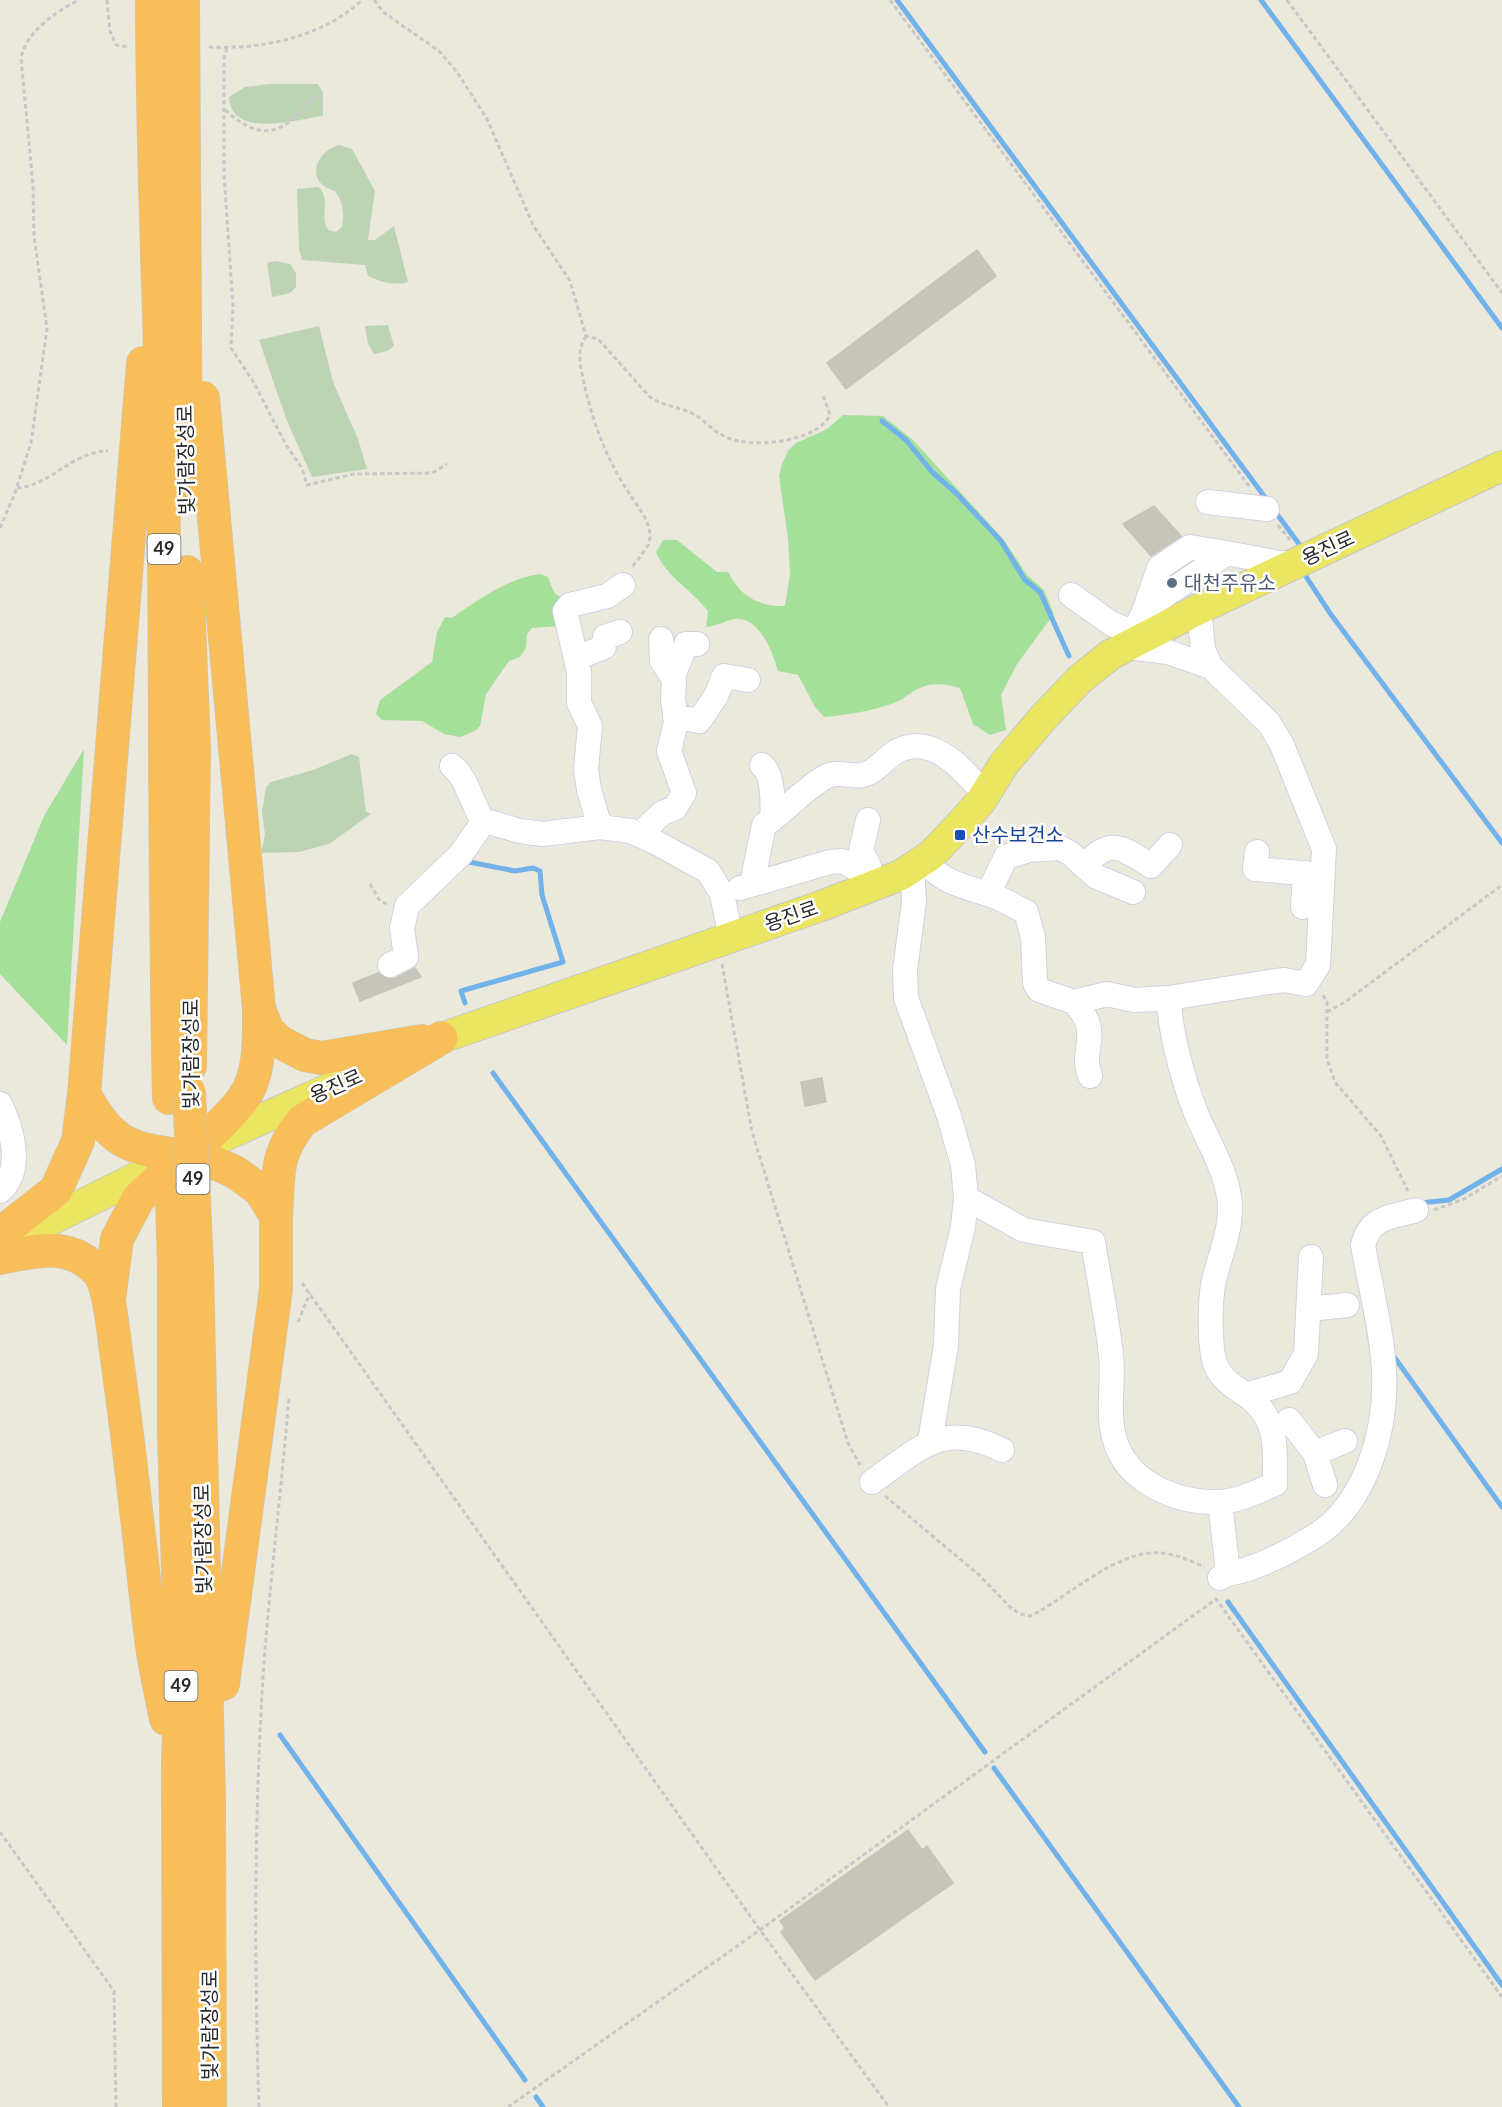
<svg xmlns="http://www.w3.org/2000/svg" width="1502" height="2107" font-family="Lato,'Noto Sans KR',sans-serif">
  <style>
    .green { fill: #a4e09a }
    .cemetery { fill: #bdd4b4 }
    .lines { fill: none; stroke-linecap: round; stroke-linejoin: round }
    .stream { stroke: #72b2ea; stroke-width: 5 }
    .building { fill: #c7c4bb; stroke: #c6c4b6; stroke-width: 1.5 }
    .minor-casing { stroke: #d1d1e2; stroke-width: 26 }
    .major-casing { stroke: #c7c7c7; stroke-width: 32 }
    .highway-casing { stroke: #c7c7c7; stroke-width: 34 }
    .path { stroke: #c7c7c7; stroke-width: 3; stroke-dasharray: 4.5 3; stroke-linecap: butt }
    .minor { stroke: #fff; stroke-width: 24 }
    .major { stroke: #ebe661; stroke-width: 30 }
    .highway { stroke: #f8be5a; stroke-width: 33 }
    .highway-bridge-casing { stroke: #c7c7c7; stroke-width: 34; stroke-linecap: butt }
    .highway-bridge { stroke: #f8be5a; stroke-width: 33 }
    .service-dot { fill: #5c6f8a; stroke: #fff; stroke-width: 2 }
    .transit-dot { fill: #1a4fb4; stroke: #fff; stroke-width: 2 }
    .labels { text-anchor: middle; stroke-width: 5; stroke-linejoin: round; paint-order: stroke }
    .shield { fill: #fff; stroke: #696969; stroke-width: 1.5 }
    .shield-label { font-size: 18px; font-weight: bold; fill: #292929 }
    .street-label { font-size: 20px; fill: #292929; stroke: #fff }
    .service-label { font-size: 20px; fill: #4e5e75; stroke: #fff; text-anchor: start }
    .transit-label { font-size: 20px; fill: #164399; stroke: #fff; text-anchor: start }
  </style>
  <rect width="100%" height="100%" fill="#ebe8dc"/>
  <!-- green -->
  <path class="green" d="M843,415L883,416L913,440L1004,540L1027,575L1044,590L1054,614L1017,664L1001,695L1006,730L990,735L973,724L960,688C944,683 928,682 914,691C907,695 901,701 894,703C872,711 847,715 824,717L815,707L798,675L778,671C773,653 759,615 734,619C725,621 716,626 706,627L708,611C691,589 667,578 656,552L663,540H677L717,572H728C740,596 759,607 785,606L790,574L788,538L779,476L782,464L788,451L796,443L827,429Z
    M540,574L548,577L554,593L563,598L558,601L559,626L532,628L527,634L526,648L520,657L509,661L486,694L480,726L475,731L460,737L444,734L422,721L382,720L376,714L380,700L432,662L437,632L445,617L452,618C477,600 509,578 540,574Z
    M84,749L67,1045L0,974V922L44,816Z"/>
  <!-- cemetery -->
  <path class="cemetery" d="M269,84H318L323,93V116C298,119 231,140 229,97L245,87Z
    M339,145L352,149L375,191L368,240H375L394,226L408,282C393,286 381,282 368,276L365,265L302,260L299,249L297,189L318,187C332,198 319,217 328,230L336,232L342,227C344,213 344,204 335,191C305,184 314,152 339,145Z
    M275,261L290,264L296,273V287L290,293L272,297L267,263Z
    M388,325L394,346L387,351L374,354L368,344L365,326Z
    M319,326L333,382L358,439L367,469L312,477L287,421L259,340Z
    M352,754L359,757L366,812L371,814L329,844L299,852L261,853L265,835L262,811L266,787L271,782L313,770Z"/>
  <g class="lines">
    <!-- stream -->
    <path class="stream" d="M897,0L1267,500
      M1261,0L1502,328
      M882,421L906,440L933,473L956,493L1001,541L1025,580L1040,592L1069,656
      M1274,510L1299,544
      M1305,575L1332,616L1502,843
      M464,861L515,871L533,868L540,871L542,895L563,962L461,991L465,1003
      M493,1073L985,1752
      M1420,1203L1449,1200L1502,1169
      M1395,1358L1502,1507
      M1228,1602L1502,1985
      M280,1735L525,2080
      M994,1768L1239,2107
      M536,2097L543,2107"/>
  </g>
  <!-- building -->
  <path class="building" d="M977,250L996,276L846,389L827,363Z
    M1154,506L1181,536L1151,556L1123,524Z
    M415,968L421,977L360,1001L353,983L378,973L389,979L396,978Z
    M822,1078L826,1102L805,1106L801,1082Z
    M908,1830L922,1850L927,1846L953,1883L815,1980L781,1932L785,1928L780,1921Z"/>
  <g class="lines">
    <!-- minor casing -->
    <g class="minor-casing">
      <path id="minor" d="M1208,502L1267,509
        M1071,595L1112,624L1135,633
        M1145,609L1159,568L1190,547L1227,553
        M1199,609L1203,649L1211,667L1168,652L1128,647L1145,609L1227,553L1279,563L1296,564
        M577,658L604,647L605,637L620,632
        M673,676L686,644H697
        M675,716L699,721L716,696L724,676L748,680
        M762,765C774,775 773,805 772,820
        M452,766C469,779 471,806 485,823
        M600,827L589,790L586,769L590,726L579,703V672L565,611L570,605L607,596L623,585
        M639,835L662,813L675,808L684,793L669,751L676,722L673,699L674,679L662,661L661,639
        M1257,852L1255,869L1323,875
        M923,861C946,884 961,885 991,895C1003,899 1014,906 1026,912L1033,937L1035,983L1039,990L1074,1002L1107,994L1134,1000L1169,998
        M1084,866C1111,837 1121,847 1151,866L1170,845
        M912,868L914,902L905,970L906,998L949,1116L963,1165L966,1198L963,1227L948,1289L946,1345L930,1441
        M864,873L869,866L861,851L868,820
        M752,884L764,825C785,811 803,790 825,777C840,769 854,780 868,773C879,768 885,759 894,753C931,730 963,770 985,794
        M740,888L830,862L843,861L881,883
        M988,894L1006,857L1029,850L1061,848L1071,854L1095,876L1133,892
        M1303,907L1305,873
        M390,965L406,957L402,928L407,906L461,854L482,824L489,822L520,831L543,834L600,827L631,831L655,842L708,871L722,894L731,937
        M1074,1002C1104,1035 1079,1047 1090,1076
        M0,1104C12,1129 24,1170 0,1191
        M966,1198L1024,1230L1093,1242C1099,1280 1107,1317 1111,1355C1114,1383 1107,1410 1114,1437C1125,1482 1176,1503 1218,1502C1237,1502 1258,1491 1275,1484C1275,1450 1279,1420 1249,1397C1237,1389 1222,1380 1216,1366C1209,1349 1210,1304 1213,1285C1219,1255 1234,1228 1229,1196C1224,1165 1205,1137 1194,1108C1183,1079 1169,1028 1169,998L1269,982L1284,980L1306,984L1318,965L1324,849L1282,745L1269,723L1211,667
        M1309,1309L1347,1305
        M1246,1395L1290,1382L1306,1354L1311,1257
        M1289,1420L1315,1453L1325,1485
        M1315,1453L1345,1441
        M872,1482C919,1449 942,1420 1002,1450
        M1220,1502L1228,1572
        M1220,1578C1228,1572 1235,1573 1245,1570C1269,1562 1294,1549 1315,1536C1367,1503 1387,1429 1384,1371C1382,1330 1370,1286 1363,1245C1370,1216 1390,1218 1416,1210"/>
    </g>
    <!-- major casing -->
    <g class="major-casing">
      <path id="major" d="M453,1034L821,906L901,875L931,855L958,827L981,801L1004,764L1043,718L1079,680L1110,655L1199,609L1502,466
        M0,1245L182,1155L342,1083"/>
    </g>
    <!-- highway casing -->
    <g class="highway-casing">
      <path id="highway" d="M152,0C152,155 160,309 163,463C166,675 164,886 169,1098
        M183,0L186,487
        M143,363L84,1094C112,1143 127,1149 182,1155
        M187,572L194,748L190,1066
        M259,1009L268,1031L280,1042L305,1055L321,1058L422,1041
        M193,1151C209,1134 229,1118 242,1100C261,1076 259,1038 259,1009L203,398
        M190,1152L235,1172L260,1190L276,1216V1289L223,1684
        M276,1216C279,1174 274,1156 302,1121L441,1038
        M0,1234L56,1190L78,1141L84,1094
        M0,1258C36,1251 69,1241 97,1271C110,1284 114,1339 117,1359C130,1449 139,1539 150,1630C153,1660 160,1689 166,1719
        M174,1264V1435L181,1677L178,1761L179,2107
        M197,1266L209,1802L210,2107
        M109,1300L117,1239L138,1199L185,1154"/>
    </g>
    <!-- path -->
    <path class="path" d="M107,0L110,31L116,45L128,47
      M374,0L383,12L439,51L457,72L487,119L533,225L570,281L586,336L598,339L650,397C663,406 676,406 689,412C702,417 711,430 724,436C749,450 818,442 830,415L823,395
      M890,0L1249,486
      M1287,0L1502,293
      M209,47C261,50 323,37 362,0
      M227,48L224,58V174L233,306L231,348L253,381L286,445L302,468L307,485L354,474L432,473L447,464
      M225,110C267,148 288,129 317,92
      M586,336L580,348V363C589,412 603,455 631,496C638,507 651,523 650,537C650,547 637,560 631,568
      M17,488C50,486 73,451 108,451
      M1278,525L1291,541
      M0,528L15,493L31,443L47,329L34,236L33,186L21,58C26,32 55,12 79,0
      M370,884L380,901L387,904
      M722,964L752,1132L848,1443L860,1465
      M1323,995L1327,1002V1059L1335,1082L1381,1136L1408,1191
      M1327,1012L1345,1002L1502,885
      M1434,1210L1464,1199L1502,1176
      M302,1283L760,1930L889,2107
      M298,1322L310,1293
      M885,1496L979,1575L1010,1607L1020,1614L1030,1616L1040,1611C1070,1593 1116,1555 1150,1553C1169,1551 1187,1559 1204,1567
      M0,1832L114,1991L116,2107
      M259,2107C254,1957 254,1799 265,1649C272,1565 282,1481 289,1397
      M508,2107L760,1930L1216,1599L1502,1997"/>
    <!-- minor -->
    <use href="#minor" class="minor"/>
    <!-- major -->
    <use href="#major" class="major"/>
    <!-- highway -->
    <use href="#highway" class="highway"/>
    <!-- highway-bridge casing -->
    <g class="highway-bridge-casing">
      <path id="highway-bridge" d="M189,1092L197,1266
        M172,1202L174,1264"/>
    </g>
    <!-- highway-bridge -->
    <use href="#highway-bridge" class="highway-bridge"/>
  </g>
  <!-- markers -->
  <circle class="service-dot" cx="1172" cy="583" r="6"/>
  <rect class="transit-dot" x="954" y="829" width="12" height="12" rx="3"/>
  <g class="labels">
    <!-- shield labels -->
    <g class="shield">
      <rect x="147.5" y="534" width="33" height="30" rx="4.5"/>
      <rect x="176.5" y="1164" width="33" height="30" rx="4.5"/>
      <rect x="164.5" y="1671" width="33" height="30" rx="4.5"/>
    </g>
    <g class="shield-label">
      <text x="164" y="555">49</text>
      <text x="193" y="1185">49</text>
      <text x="181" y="1692">49</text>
    </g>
    <!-- street labels -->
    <g class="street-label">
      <text transform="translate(186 460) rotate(-91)" y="7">빛가람장성로</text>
      <text transform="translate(1328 548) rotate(-25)" y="7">용진로</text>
      <text transform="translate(791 916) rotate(-19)" y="7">용진로</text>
      <text transform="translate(191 1054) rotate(-90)" y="7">빛가람장성로</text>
      <text transform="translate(336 1086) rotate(-24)" y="7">용진로</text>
      <text transform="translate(203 1539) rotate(-91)" y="7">빛가람장성로</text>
      <text transform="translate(210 2025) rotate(-90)" y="7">빛가람장성로</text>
    </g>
    <!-- service labels -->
    <g class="service-label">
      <text x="1184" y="590">대천주유소</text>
    </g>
    <!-- transit labels -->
    <g class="transit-label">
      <text x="972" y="842">산수보건소</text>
    </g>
  </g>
</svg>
